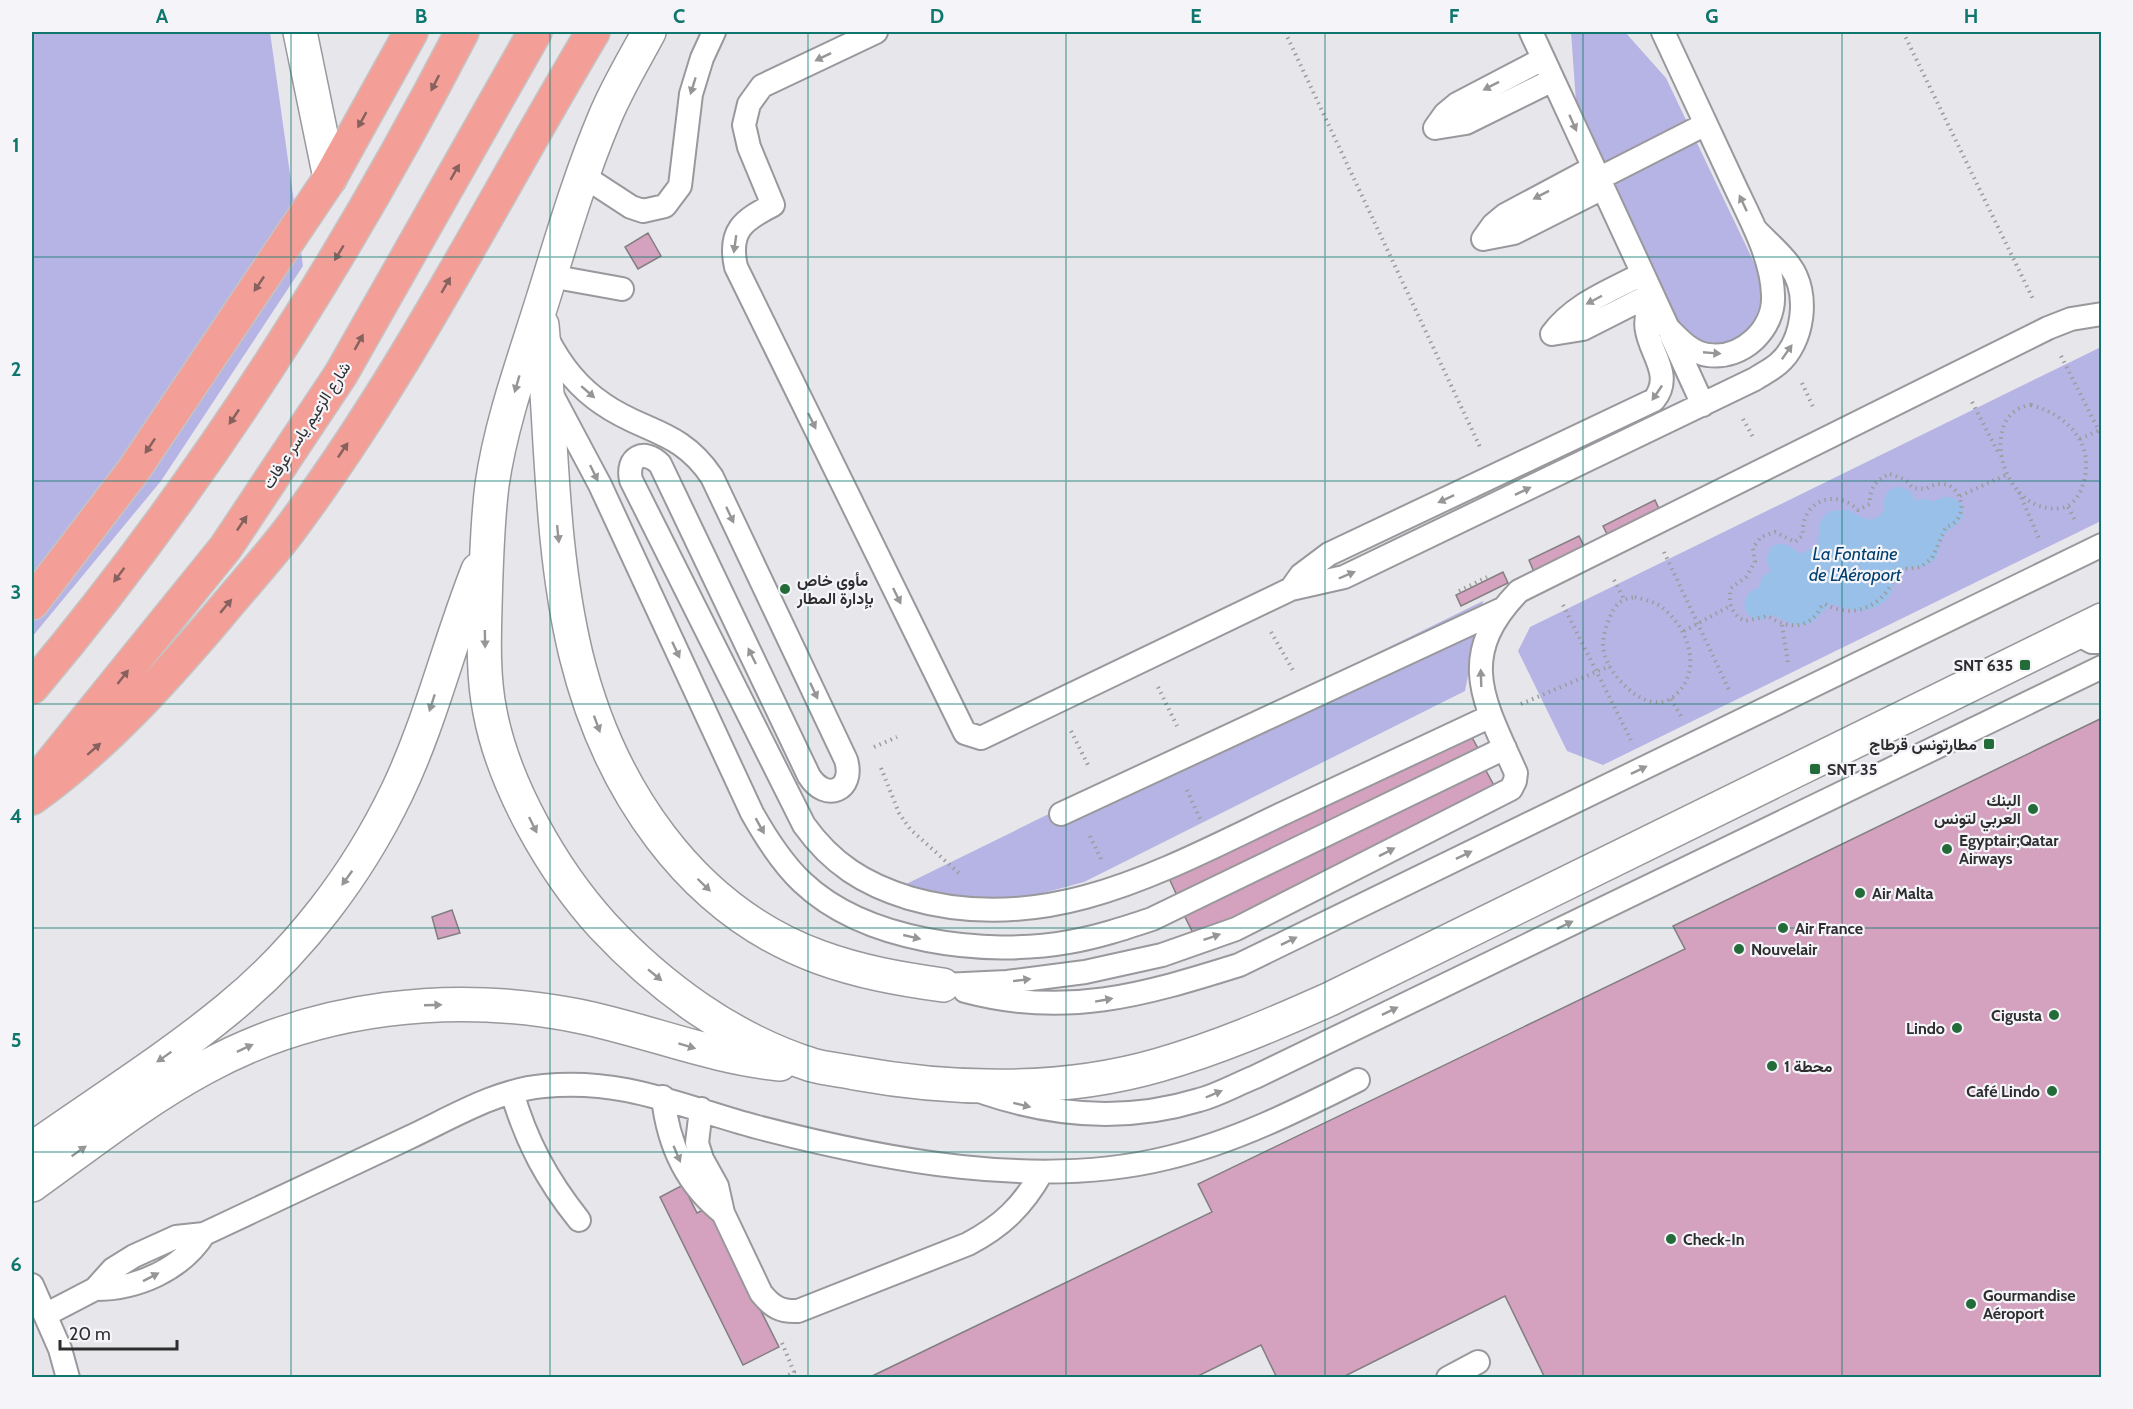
<svg xmlns="http://www.w3.org/2000/svg" width="2133" height="1409" font-family="Cabin,Vazirmatn,sans-serif">
  <style>
    .green { fill: #b6b4e4 }
    .water { fill: #98c0e8 }
    .building { fill: #d4a1be; stroke: #827e81; stroke-width: 1.5 }
    .lines { fill: none; stroke-linecap: round; stroke-linejoin: round }
    .service-casing { stroke: #99999d; stroke-width: 26 }
    .minor-casing { stroke: #99999d; stroke-width: 36 }
    .tertiary-casing { stroke: #99999d; stroke-width: 36 }
    .trunk-casing { stroke: #c4c4c5; stroke-width: 36 }
    .path { stroke: #9c9c9f; stroke-width: 4; stroke-dasharray: 1.5 4.5; stroke-linecap: butt }
    .service { stroke: #fff; stroke-width: 22 }
    .minor { stroke: #fff; stroke-width: 33 }
    .tertiary { stroke: #fff; stroke-width: 33 }
    .trunk { stroke: #f39f98; stroke-width: 33 }
    .oneway { fill: #969697 }
    .oneway2 { fill: #87615e }
    .grid { fill: none; stroke: #0f766e; stroke-width: 1.5; stroke-opacity: 0.55 }
    .poi-dot { fill: #236c3a; stroke: #f4f4f9; stroke-width: 2 }
    .labels { text-anchor: middle; stroke-width: 4.5; stroke-linejoin: round; paint-order: stroke }
    .street-label { font-size: 16px; fill: #2e2e2f; stroke: #f4f4f9 }
    .poi-label { font-size: 16px; font-weight: bold; fill: #2e2e2f; stroke: #f4f4f9; text-anchor: start }
    .water-label { font-size: 18px; font-style: italic; fill: #004070; stroke: #f4f4f9 }
    .neatline { fill: none; stroke: #0f766e; stroke-width: 2 }
    .grid-label { font-size: 20px; text-anchor: middle; font-weight: bold; fill: #0f766e }
  </style>
  <rect width="100%" height="100%" fill="#e7e7eb"/>
  <!-- green -->
  <path class="green" d="M32,32H270L303,266L161,481L32,637Z
    M1571,32H1625L1666,78L1771,298L1764,341L1725,360L1684,342L1577,116Z
    M2101,347V521L1603,765L1567,751L1518,651L1530,627Z
    M1483,601L1465,691L1084,882L1007,903L928,896L896,889Z"/>
  <!-- water -->
  <path class="water" d="M1898,486L1910,491L1915,500L1927,499L1932,502C1944,496 1951,494 1962,504L1963,517C1957,527 1946,529 1941,540C1938,548 1940,555 1933,561C1922,571 1906,564 1899,573C1894,579 1894,591 1888,598C1873,615 1851,612 1832,604C1824,608 1824,612 1818,617C1803,633 1788,622 1773,615L1761,620C1740,618 1739,594 1758,588L1763,576L1771,571L1766,560L1770,548C1784,538 1790,548 1802,554C1806,550 1816,549 1817,542C1822,527 1814,524 1830,511L1849,510C1862,518 1873,526 1885,510L1883,504L1887,492Z"/>
  <!-- building -->
  <path class="building" d="M648,233L661,256L638,269L625,247Z
    M1655,500L1661,513L1609,538L1603,526Z
    M1579,536L1585,548L1534,572L1529,560Z
    M1503,572L1508,583L1461,606L1456,595Z
    M2102,718V1378H1545L1505,1296L1341,1378H1277L1261,1345L1194,1378H868L1212,1212L1198,1184L1685,949L1673,926Z
    M1468,730L1481,754L1179,900L1168,876Z
    M1484,767L1497,791L1195,937L1183,913Z
    M452,910L460,933L438,939L432,917Z
    M683,1185L697,1213L709,1207L779,1347L743,1365L660,1197Z"/>
  <g class="lines">
    <!-- service casing -->
    <g class="service-casing">
      <path id="service" d="M876,32L762,86L749,104L744,125L749,147L773,205C743,220 728,231 736,267L965,733L981,738L1291,589L1344,577L1755,379C1762,374 1771,370 1778,364C1804,342 1810,293 1790,266C1780,252 1766,241 1755,229
        M1531,32L1668,328C1679,339 1691,353 1708,355C1742,360 1775,329 1773,295C1772,256 1748,215 1732,180C1709,131 1686,81 1663,32
        M1435,128L1445,114L1457,104L1543,59
        M1435,128L1466,123L1553,80
        M582,175L631,207L643,211L665,206L680,186L691,94L702,58L714,32
        M1598,179L1706,124
        M1483,239L1493,225L1505,215L1593,168
        M1483,239L1514,233L1603,188
        M550,276L622,289
        M1552,334C1574,304 1610,291 1642,274
        M1552,334L1583,329L1652,294
        M1671,335L1703,405
        M547,338C560,364 579,388 603,404C644,433 680,429 712,477L846,760C855,790 826,803 809,776L660,464C644,448 626,457 631,480L804,825C832,864 864,884 909,898C1046,938 1164,870 1284,813C1353,781 1421,749 1489,717
        M550,391L600,485L752,813C766,838 781,862 802,882C865,942 986,957 1069,942C1098,937 1125,928 1152,919L1505,748
        M1291,589L1301,575L1329,554L1654,400C1681,366 1627,339 1654,300
        M2075,633L2092,642H2102
        M1061,814L1500,610
        M943,985L1007,982L1085,972L1162,955L1236,929L1511,789L1515,781L1516,773C1484,701 1455,657 1519,591L2048,328L2071,319L2102,314
        M965,991C1065,1018 1143,995 1239,965L2102,545
        M512,1092C526,1141 547,1180 579,1220
        M985,1093C1056,1117 1127,1122 1199,1100C1218,1095 1237,1084 1255,1077L2102,667
        M663,1097C668,1144 685,1183 723,1213
        M701,1109L697,1143L702,1159L717,1186L723,1213L761,1293C772,1307 781,1312 798,1311L968,1244C1002,1226 1023,1206 1042,1172
        M32,1285L60,1349L68,1378
        M95,1289C137,1289 181,1270 204,1234
        M45,1315L95,1289L113,1269L134,1256L176,1237L204,1234C272,1202 340,1170 408,1138C451,1118 496,1090 544,1086C625,1078 682,1107 757,1127C884,1160 1037,1190 1167,1158C1234,1142 1296,1111 1358,1080
        M1448,1378L1478,1362"/>
    </g>
    <!-- minor casing -->
    <g class="minor-casing">
      <path id="minor" d="M300,32L330,178"/>
    </g>
    <!-- tertiary casing -->
    <g class="tertiary-casing">
      <path id="tertiary" d="M649,32C634,60 617,88 605,117C580,176 562,238 543,299C524,360 501,422 492,485C487,525 486,566 485,607C484,641 483,678 490,712C504,786 553,871 603,926C660,987 732,1040 812,1065C826,1069 841,1070 855,1073C954,1091 1062,1093 1159,1065C1218,1048 1274,1024 1330,999L2102,620
        M542,325C552,434 550,547 576,655C608,785 688,909 819,957C860,972 900,979 943,985
        M32,1149C97,1103 166,1060 228,1009C299,951 357,875 397,792C431,721 449,643 478,570
        M32,1185C88,1145 143,1101 204,1068C316,1006 453,991 578,1016C647,1030 710,1057 780,1064"/>
    </g>
    <!-- trunk casing -->
    <g class="trunk-casing">
      <path id="trunk" d="M32,603L133,471L330,178L411,32
        M32,687C200,487 342,264 462,32
        M48,767L226,547L341,374L535,32
        M32,798C103,747 160,684 217,617C240,589 265,562 288,532C405,376 493,199 593,32"/>
    </g>
    <!-- path -->
    <path class="path" d="M1285,32L1481,449
      M1903,32L2034,301
      M2061,356L2102,437
      M1802,383L1814,409
      M1972,402L1999,454
      M2031,405C2071,416 2098,448 2081,490C2077,499 2071,506 2062,508C2001,517 1976,412 2031,405Z
      M1743,419L1754,439
      M2080,439L2102,429
      M1890,474L1906,480L1913,488L1926,489C1958,468 1976,518 1946,527L1932,558L1921,567L1896,570C1889,604 1855,621 1825,604C1819,607 1820,611 1816,615C1802,631 1783,626 1768,616L1745,621C1731,614 1728,603 1731,588L1746,577L1755,562L1753,548L1761,537L1775,532L1795,542L1803,535C1800,502 1835,487 1858,510L1870,504C1869,489 1876,479 1890,474Z
      M2019,492L2040,541
      M1960,496L2006,475
      M2068,507L2076,522
      M1664,552L1730,692
      M1614,580L1624,599
      M1459,591L1487,577
      M1635,597C1642,599 1651,601 1657,604C1687,623 1706,671 1673,697C1647,718 1603,672 1603,645C1603,636 1606,627 1609,619C1615,605 1620,599 1635,597Z
      M1563,605L1631,740
      M1782,625L1788,663
      M1684,631L1730,606
      M1271,632L1294,672
      M1158,687L1177,726
      M1671,699L1681,716
      M1521,704L1610,666
      M1071,731L1089,767
      M874,747L897,737
      M881,768L899,813L910,829L961,875
      M1187,790L1200,819
      M1090,836L1101,859
      M782,1343L794,1372L783,1378"/>
    <!-- service -->
    <use href="#service" class="service"/>
    <!-- minor -->
    <use href="#minor" class="minor"/>
    <!-- tertiary -->
    <use href="#tertiary" class="tertiary"/>
    <!-- trunk -->
    <use href="#trunk" class="trunk"/>
  </g>
  <!-- one-way arrows -->
  <defs><path id="oneway-solid" d="M-6-.8H1V-3.2L6.5 0L1 3.2V.8H-6Z" transform="scale(1.5)"/></defs>
  <g class="oneway">
    <use href="#oneway-solid" transform="translate(823 57) rotate(154)"/>
    <use href="#oneway-solid" transform="translate(693 86) rotate(107)"/>
    <use href="#oneway-solid" transform="translate(1491 86) rotate(153)"/>
    <use href="#oneway-solid" transform="translate(1573 123) rotate(66)"/>
    <use href="#oneway-solid" transform="translate(1541 195) rotate(153)"/>
    <use href="#oneway-solid" transform="translate(1743 203) rotate(-115)"/>
    <use href="#oneway-solid" transform="translate(735 244) rotate(98)"/>
    <use href="#oneway-solid" transform="translate(1594 300) rotate(152)"/>
    <use href="#oneway-solid" transform="translate(1787 352) rotate(-55)"/>
    <use href="#oneway-solid" transform="translate(1712 353) rotate(5)"/>
    <use href="#oneway-solid" transform="translate(517 384) rotate(106)"/>
    <use href="#oneway-solid" transform="translate(588 392) rotate(41)"/>
    <use href="#oneway-solid" transform="translate(1657 393) rotate(124)"/>
    <use href="#oneway-solid" transform="translate(812 421) rotate(64)"/>
    <use href="#oneway-solid" transform="translate(594 473) rotate(64)"/>
    <use href="#oneway-solid" transform="translate(1523 491) rotate(-26)"/>
    <use href="#oneway-solid" transform="translate(1446 499) rotate(155)"/>
    <use href="#oneway-solid" transform="translate(730 515) rotate(65)"/>
    <use href="#oneway-solid" transform="translate(558 534) rotate(84)"/>
    <use href="#oneway-solid" transform="translate(1347 575) rotate(-23)"/>
    <use href="#oneway-solid" transform="translate(897 596) rotate(64)"/>
    <use href="#oneway-solid" transform="translate(485 639) rotate(89)"/>
    <use href="#oneway-solid" transform="translate(676 650) rotate(65)"/>
    <use href="#oneway-solid" transform="translate(752 656) rotate(-116)"/>
    <use href="#oneway-solid" transform="translate(1481 678) rotate(-92)"/>
    <use href="#oneway-solid" transform="translate(814 691) rotate(65)"/>
    <use href="#oneway-solid" transform="translate(432 703) rotate(108)"/>
    <use href="#oneway-solid" transform="translate(597 724) rotate(70)"/>
    <use href="#oneway-solid" transform="translate(1639 770) rotate(-26)"/>
    <use href="#oneway-solid" transform="translate(533 825) rotate(64)"/>
    <use href="#oneway-solid" transform="translate(760 826) rotate(61)"/>
    <use href="#oneway-solid" transform="translate(1387 852) rotate(-27)"/>
    <use href="#oneway-solid" transform="translate(1464 855) rotate(-26)"/>
    <use href="#oneway-solid" transform="translate(347 878) rotate(126)"/>
    <use href="#oneway-solid" transform="translate(704 885) rotate(44)"/>
    <use href="#oneway-solid" transform="translate(1565 925) rotate(-26)"/>
    <use href="#oneway-solid" transform="translate(912 937) rotate(13)"/>
    <use href="#oneway-solid" transform="translate(1212 937) rotate(-19)"/>
    <use href="#oneway-solid" transform="translate(1289 941) rotate(-26)"/>
    <use href="#oneway-solid" transform="translate(655 975) rotate(39)"/>
    <use href="#oneway-solid" transform="translate(1022 980) rotate(-7)"/>
    <use href="#oneway-solid" transform="translate(1104 1000) rotate(-10)"/>
    <use href="#oneway-solid" transform="translate(433 1005) rotate(-2)"/>
    <use href="#oneway-solid" transform="translate(1390 1011) rotate(-26)"/>
    <use href="#oneway-solid" transform="translate(687 1046) rotate(17)"/>
    <use href="#oneway-solid" transform="translate(245 1048) rotate(-25)"/>
    <use href="#oneway-solid" transform="translate(164 1057) rotate(145)"/>
    <use href="#oneway-solid" transform="translate(1214 1094) rotate(-23)"/>
    <use href="#oneway-solid" transform="translate(1022 1105) rotate(14)"/>
    <use href="#oneway-solid" transform="translate(79 1151) rotate(-35)"/>
    <use href="#oneway-solid" transform="translate(677 1154) rotate(67)"/>
    <use href="#oneway-solid" transform="translate(151 1277) rotate(-27)"/>
  </g>
  <g class="oneway2">
    <use href="#oneway-solid" transform="translate(435 83) rotate(117)"/>
    <use href="#oneway-solid" transform="translate(362 120) rotate(119)"/>
    <use href="#oneway-solid" transform="translate(455 172) rotate(-60)"/>
    <use href="#oneway-solid" transform="translate(339 253) rotate(121)"/>
    <use href="#oneway-solid" transform="translate(259 284) rotate(124)"/>
    <use href="#oneway-solid" transform="translate(446 285) rotate(-60)"/>
    <use href="#oneway-solid" transform="translate(359 342) rotate(-61)"/>
    <use href="#oneway-solid" transform="translate(234 417) rotate(124)"/>
    <use href="#oneway-solid" transform="translate(150 446) rotate(124)"/>
    <use href="#oneway-solid" transform="translate(343 450) rotate(-56)"/>
    <use href="#oneway-solid" transform="translate(242 523) rotate(-56)"/>
    <use href="#oneway-solid" transform="translate(119 575) rotate(127)"/>
    <use href="#oneway-solid" transform="translate(226 606) rotate(-50)"/>
    <use href="#oneway-solid" transform="translate(123 677) rotate(-52)"/>
    <use href="#oneway-solid" transform="translate(94 749) rotate(-41)"/>
  </g>
  <!-- grid -->
  <path class="grid" d="M291,32V1378M550,32V1378M808,32V1378M1066,32V1378M1325,32V1378M1583,32V1378M1842,32V1378M32,257H2102M32,481H2102M32,704H2102M32,928H2102M32,1152H2102"/>
  <!-- markers -->
  <g class="poi-dot">
    <circle cx="785" cy="589" r="6"/>
    <rect x="2019" y="659" width="12" height="12" rx="3"/>
    <rect x="1983" y="738" width="12" height="12" rx="3"/>
    <rect x="1809" y="763" width="12" height="12" rx="3"/>
    <circle cx="2033" cy="809" r="6"/>
    <circle cx="1947" cy="849" r="6"/>
    <circle cx="1860" cy="893" r="6"/>
    <circle cx="1783" cy="928" r="6"/>
    <circle cx="1739" cy="949" r="6"/>
    <circle cx="2054" cy="1015" r="6"/>
    <circle cx="1957" cy="1028" r="6"/>
    <circle cx="1772" cy="1066" r="6"/>
    <circle cx="2052" cy="1091" r="6"/>
    <circle cx="1671" cy="1239" r="6"/>
    <circle cx="1971" cy="1304" r="6"/>
  </g>
  <g class="labels">
    <!-- street labels -->
    <g class="street-label">
      <text transform="translate(306 425) rotate(-57)" y="6">شارع الزعيم ياسر عرفات</text>
    </g>
    <!-- poi labels -->
    <g class="poi-label">
      <text x="797" y="586">مأوى خاص<tspan x="797" dy="18">بإدارة المطار</tspan></text>
      <text x="2013" y="671" text-anchor="end">SNT 635</text>
      <text x="1977" y="750" text-anchor="end">مطارتونس قرطاج</text>
      <text x="1827" y="775">SNT 35</text>
      <text x="2021" y="806" text-anchor="end">البنك<tspan x="2021" dy="18">العربي لتونس</tspan></text>
      <text x="1959" y="846">Egyptair;Qatar<tspan x="1959" dy="18">Airways</tspan></text>
      <text x="1872" y="899">Air Malta</text>
      <text x="1795" y="934">Air France</text>
      <text x="1751" y="955">Nouvelair</text>
      <text x="2042" y="1021" text-anchor="end">Cigusta</text>
      <text x="1945" y="1034" text-anchor="end">Lindo</text>
      <text x="1784" y="1072">محطة 1</text>
      <text x="2040" y="1097" text-anchor="end">Café Lindo</text>
      <text x="1683" y="1245">Check-In</text>
      <text x="1983" y="1301">Gourmandise<tspan x="1983" dy="18">Aéroport</tspan></text>
    </g>
    <!-- water labels -->
    <g class="water-label">
      <text x="1855" y="560">La Fontaine<tspan x="1855" dy="21">de L'Aéroport</tspan></text>
    </g>
  </g>
  <!-- border -->
  <rect width="2133" height="1409" fill="none" stroke="#f4f4f9" stroke-width="66"/>
  <!-- scale -->
  <path d="M60 1340v9h117v-9" fill="none" stroke="#2e2e2f" stroke-width="3"/>
  <text x="69" y="1340" font-size="18" fill="#2e2e2f" stroke="#f4f4f9" stroke-width="4.5" paint-order="stroke">20 m</text>
  <rect x="33" y="33" width="2067" height="1343" class="neatline"/>
  <g class="grid-label">
    <text x="162" y="23">A</text>
    <text x="421" y="23">B</text>
    <text x="679" y="23">C</text>
    <text x="937" y="23">D</text>
    <text x="1196" y="23">E</text>
    <text x="1454" y="23">F</text>
    <text x="1712" y="23">G</text>
    <text x="1971" y="23">H</text>
    <text x="16" y="152">1</text>
    <text x="16" y="376">2</text>
    <text x="16" y="599">3</text>
    <text x="16" y="823">4</text>
    <text x="16" y="1047">5</text>
    <text x="16" y="1271">6</text>
  </g>
</svg>
